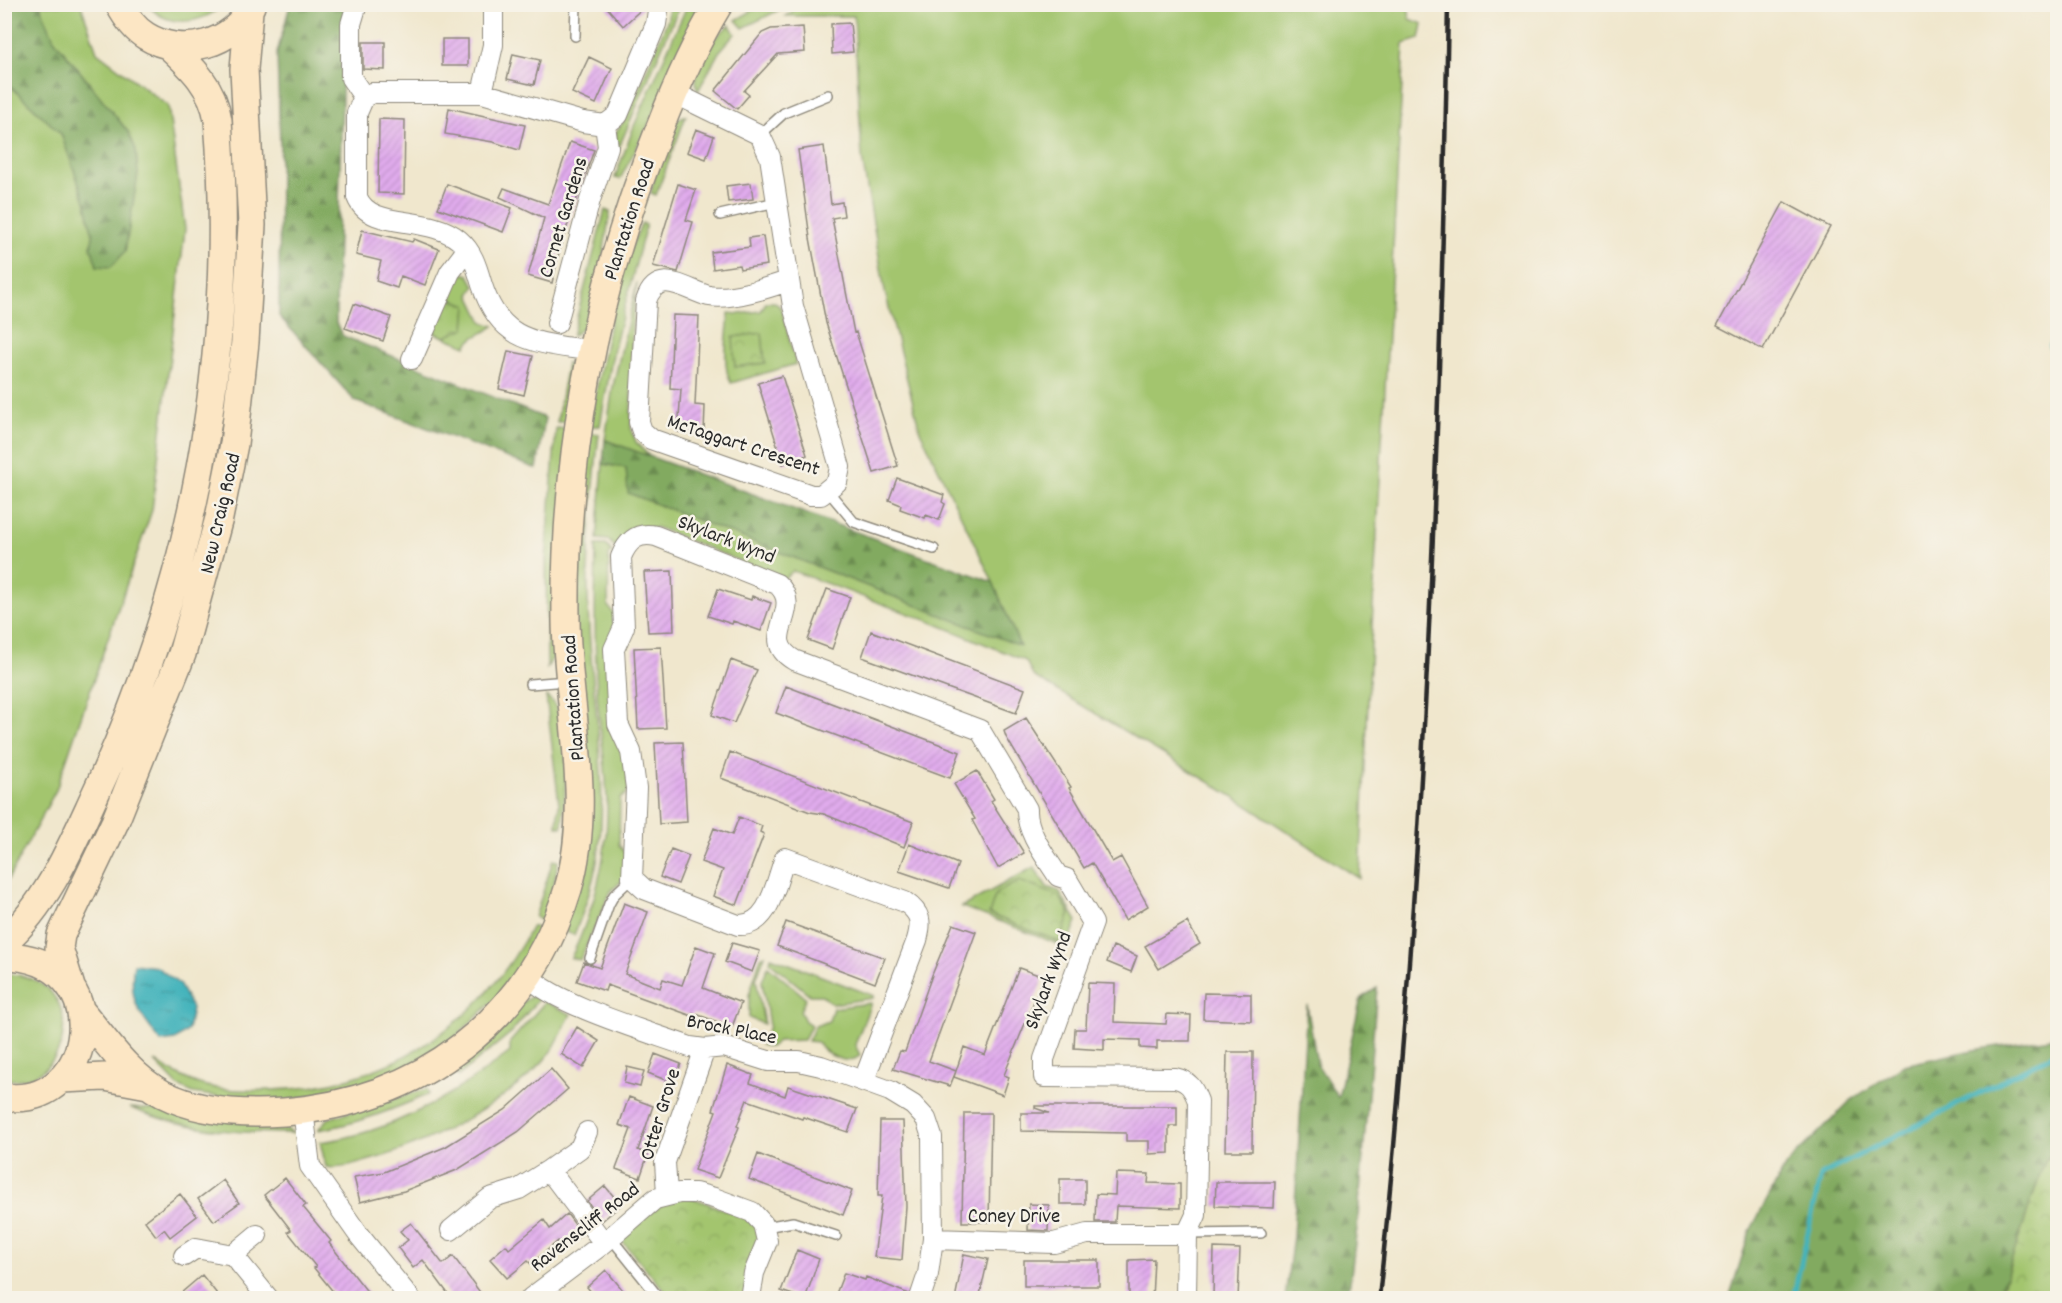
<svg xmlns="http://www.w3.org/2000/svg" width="2062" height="1303" font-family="Dekko,sans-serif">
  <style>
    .grass { fill: #a3c56e; stroke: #67784c; stroke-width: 1.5 }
    .forest { fill: url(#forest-firs); stroke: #566a46; stroke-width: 1.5 }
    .park { fill: url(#park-crowns); stroke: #67784c; stroke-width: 1.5 }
    .water { fill: url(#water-ripples); stroke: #387074; stroke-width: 1.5 }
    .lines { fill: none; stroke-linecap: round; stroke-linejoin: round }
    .stream { stroke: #44b4bc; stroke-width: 5 }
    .building { fill: url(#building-hatch) }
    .lane-casing { stroke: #8e897c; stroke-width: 12 }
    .street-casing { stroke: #8e897c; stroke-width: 22 }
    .secondary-casing { stroke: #8e897c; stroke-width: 30 }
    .lane { stroke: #fff; stroke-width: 9 }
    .street { stroke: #fff; stroke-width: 20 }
    .secondary { stroke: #fce6c4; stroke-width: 27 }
    .rail { stroke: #2b2b2b; stroke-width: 4.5 }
    .labels { text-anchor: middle; stroke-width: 5; stroke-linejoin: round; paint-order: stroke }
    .street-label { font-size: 21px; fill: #2b2b2b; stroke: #f7f3e8 }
  </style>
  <defs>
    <pattern id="forest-firs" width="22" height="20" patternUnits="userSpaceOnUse" patternTransform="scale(1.5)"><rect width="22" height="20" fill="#82aa61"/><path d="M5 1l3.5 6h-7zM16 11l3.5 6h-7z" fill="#6b8b50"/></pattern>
    <pattern id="park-crowns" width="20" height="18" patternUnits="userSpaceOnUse" patternTransform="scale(1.5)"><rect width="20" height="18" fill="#a3c56e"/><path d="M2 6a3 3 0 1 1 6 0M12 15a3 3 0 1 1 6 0" fill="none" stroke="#8ca95f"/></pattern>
    <pattern id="water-ripples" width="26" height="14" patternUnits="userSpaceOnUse" patternTransform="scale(1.5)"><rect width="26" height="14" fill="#44b4bc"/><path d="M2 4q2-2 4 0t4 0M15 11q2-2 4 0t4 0" fill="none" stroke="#399399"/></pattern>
    <pattern id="building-hatch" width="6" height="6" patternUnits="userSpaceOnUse" patternTransform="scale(1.5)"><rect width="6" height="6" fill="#e0abec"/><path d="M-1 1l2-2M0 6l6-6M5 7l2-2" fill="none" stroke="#c093cb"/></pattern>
  </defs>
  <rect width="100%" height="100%" fill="#f7f3e8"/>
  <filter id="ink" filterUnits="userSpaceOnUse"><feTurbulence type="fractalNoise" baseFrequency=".0167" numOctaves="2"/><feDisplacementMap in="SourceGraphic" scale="12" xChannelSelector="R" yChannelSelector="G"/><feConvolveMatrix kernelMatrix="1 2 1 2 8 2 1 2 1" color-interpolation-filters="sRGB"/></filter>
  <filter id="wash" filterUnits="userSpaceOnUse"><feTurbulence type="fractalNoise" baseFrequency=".008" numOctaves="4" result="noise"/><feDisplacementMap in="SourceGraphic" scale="24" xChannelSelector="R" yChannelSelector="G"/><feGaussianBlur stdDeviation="1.35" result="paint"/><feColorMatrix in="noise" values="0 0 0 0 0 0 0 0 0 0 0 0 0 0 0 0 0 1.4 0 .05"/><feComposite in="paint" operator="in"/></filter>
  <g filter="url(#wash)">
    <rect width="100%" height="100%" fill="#f0e7cd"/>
    <!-- grass -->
    <path class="grass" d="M1408,4L1410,19L1423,24L1420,39L1404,44C1390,322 1371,601 1360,879L1234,797L1033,676L1026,661L934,623L793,571L784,579L656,527L615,547L608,540L597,539L603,464L626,468L629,493L1019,645L993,582L920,431L885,292L862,158L854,16H786L800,5Z
      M5,5H81L97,52L168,106L185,229L152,510L56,790L5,885Z
      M148,5H223C202,24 168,29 148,5Z
      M669,5H680L614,159L616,132L627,116L668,19Z
      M762,5H789L743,28L736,20Z
      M686,8L698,9L692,25L647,128L620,179L615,178L634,126Z
      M730,25L735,34L719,52L698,91C688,67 712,38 730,25Z
      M683,116H686L656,195L651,193C658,168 660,131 683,116Z
      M605,210L610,212L602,262L587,319L583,328L572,336Z
      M642,223L646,225L614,348L600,426H589L621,269Z
      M462,273L469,275L475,286L470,295L483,322L494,326C484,334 473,335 466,346L430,331L453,280Z
      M637,282L632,326L631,428L636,442L650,457L605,440L613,386Z
      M766,302H775L781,308L796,364L731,383C721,365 728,333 729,313L739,314L761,311Z
      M567,363L575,375L568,422H557Z
      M556,428L568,429L556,652L547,668L546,558Z
      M588,433L599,434C593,490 587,546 588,602C589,686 611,780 597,862C592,887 584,911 574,935L564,931L576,609Z
      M596,545H606L612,552L609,555L608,606L618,620L629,791L620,799L619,845L626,854V877L611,891L580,960L571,958C594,909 608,859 607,805C607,767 599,729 597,691C594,642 595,594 596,545Z
      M546,696C575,716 565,796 562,827L557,826L559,804Z
      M553,860L558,861L549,913L545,922L535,917Z
      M1034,867L1047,887L1059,891L1077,921L1070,939L1060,945L962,907Z
      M532,926L542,930L504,991L450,1042L377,1082L287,1101H246L193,1093L178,1086L154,1061C168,1069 183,1079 199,1084C221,1091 248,1091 271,1090C383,1088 482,1025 532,926Z
      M765,955L756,979L764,1024L749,1018V995L761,957Z
      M771,957L874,996L873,998L832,1004L822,995H810L770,962Z
      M768,966L806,998L800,1011L805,1021L811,1025L804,1040L778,1041L770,1047L761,1045L769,1026L762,981Z
      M5,974C94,977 71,1091 5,1079Z
      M531,997H540L512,1032L458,1076L455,1071L524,1001Z
      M545,1002L571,1014C565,1025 560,1037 554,1047C522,1096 430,1143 374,1159C359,1163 342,1170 326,1167L320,1142C392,1133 454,1095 510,1052V1042Z
      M871,1003L855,1045L860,1055C848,1068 825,1054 817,1042L808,1041L815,1026L829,1021L833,1008Z
      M427,1089L429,1094C392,1110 357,1124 318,1130L327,1119Z
      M130,1108L168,1110L281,1125L293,1133C235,1134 183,1129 130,1108Z"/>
    <!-- forest -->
    <path class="forest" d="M5,4L40,5L54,39L129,133L136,150L138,174L125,252L111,267L97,266L91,247L93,236L86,204L61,134L5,81Z
      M290,5H351L344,29L336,310V323L343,336L545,418L537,469L355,401L279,316L280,146L277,53Z
      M605,440L993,582L1020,646L628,493L626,468L603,464Z
      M1377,988L1357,1228L1348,1298H1285L1293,1236L1307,1005L1317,1064L1338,1097L1361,998Z
      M2057,1022V1145L2044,1163L1999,1298H1729L1750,1231L1786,1165L1850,1101L1904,1065L1973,1050L2051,1038Z"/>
    <!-- park -->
    <path class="park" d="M447,297L467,305L465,328L445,337L432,331Z
      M762,333L765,363L735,367L733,337Z
      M1019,881L1059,896L1070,913L1060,942L989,914L996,893Z
      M2057,1145V1298H1999L2044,1163Z
      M679,1193L763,1224L750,1298H671L616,1234Z"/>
    <!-- water -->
    <path class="water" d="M134,964L157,967L179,984L192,1008L188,1030L175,1040L161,1042C139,1013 128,1001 134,964Z"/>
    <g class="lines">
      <!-- stream -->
      <path class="stream" d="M2058,334L2050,346L2058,362
        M1793,1298L1821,1175L2058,1052"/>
    </g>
    <g id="blocks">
      <!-- building -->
      <path class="building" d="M604,4H647L623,26Z
        M850,23L853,52L832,54L831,24Z
        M803,27L805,52L778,54L744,91L749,95L737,109L715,91L762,33L771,29Z
        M442,39H468V66H442Z
        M363,42H385V70L363,69Z
        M513,54L540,60L534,85L507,79Z
        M589,57L612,68L596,104L572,93Z
        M449,108L525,125L519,150L493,142L445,134Z
        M379,119L405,120L404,194L378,193Z
        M696,129L714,136L706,159L687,152Z
        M570,142L594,150L561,244L552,283L528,276L544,218L500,197L504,188L548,204Z
        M824,146L831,204L842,202L844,216L832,218L854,333L856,332L898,466L874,473L826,323L810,238L798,150Z
        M751,183L753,199L728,202L726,186Z
        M447,184L512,208L503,232L438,208Z
        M678,184L696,190L686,220L693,222L678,272L653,266Z
        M1784,202L1830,227L1763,350L1717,326Z
        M362,230L412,242L414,239L439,249L425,285L401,276L397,288L376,281L381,261L356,255Z
        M763,236L767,265L740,269L739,265L713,269L711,252L750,247L749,238Z
        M354,304L391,317L383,341L345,328Z
        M673,315L699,316L695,405L705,406L704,433L678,432L681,389L670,388Z
        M508,351L533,356L524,395L499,389Z
        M782,376L807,455L783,464L758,383Z
        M897,478L944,495L942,502L945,504L939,520L926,515L925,518L900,509L901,505L889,500Z
        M672,571L674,631L648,632L644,572Z
        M718,589L751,600L752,596L771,603L761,631L733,621L732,624L708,616Z
        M827,589L850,597L832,649L808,640Z
        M871,631L1025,689L1016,713L862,657Z
        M661,647L666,728L638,729L634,648Z
        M731,660L757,670L734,723L712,715Z
        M786,686L960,752L950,778L776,713Z
        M1026,718L1071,787L1069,788L1112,862L1121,857L1148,906L1125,920L1092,863L1084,868L1006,737L1004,731Z
        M683,742L687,822L659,824L655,743Z
        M730,752L913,822L904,847L824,814L810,812L721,778Z
        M977,771L994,799L991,801L1024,853L998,868L972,820L975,819L954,784Z
        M739,817L762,826L760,832L764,834L737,905L713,896L723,870L701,862L714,828L732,835Z
        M909,844L958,864L949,888L899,871Z
        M671,849L689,856L678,884L660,877Z
        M624,903L648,912L625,974L660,988L663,979L682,985L696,946L715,953L703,988L741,1003L732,1027L693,1013L692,1016L607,985L605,991L577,981L584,962L600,968Z
        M786,922L885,958L875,983L777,946Z
        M1187,922L1200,944L1159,969L1145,946Z
        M953,924L976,932L929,1061L956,1071L950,1086L893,1069L900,1051L905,1052L932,975Z
        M732,943L760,951L752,972L725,962Z
        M1113,946L1137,956L1131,972L1107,962Z
        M1019,968L1044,977L1004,1075L1009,1077L1003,1095L954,1077L964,1047L985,1055Z
        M1088,983L1115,984L1114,1022L1166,1024L1167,1014L1191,1015L1190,1041H1157V1049L1140,1048V1040L1104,1039V1050L1074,1048L1075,1029H1086Z
        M1204,993L1251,994V1021L1203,1019Z
        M577,1027L599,1041L583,1068L561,1054Z
        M1227,1052H1253L1252,1151H1225Z
        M655,1054L681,1064L673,1083L648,1073Z
        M727,1065L753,1075L750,1083L785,1096L788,1086L857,1109L848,1132L803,1117L802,1119L747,1100L737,1126L739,1127L718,1178L694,1170L716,1111L713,1110Z
        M627,1067L644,1071L640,1087L624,1083Z
        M551,1069L568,1089L518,1132L457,1170L404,1191L360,1202L354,1177L384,1172L445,1147L505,1110Z
        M629,1097L653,1106L638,1150L648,1154L640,1178L616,1169L631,1129L619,1125Z
        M1035,1106H1177V1126H1169V1153L1149,1154V1141H1126V1133L1021,1131V1113H1049L1035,1108Z
        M964,1113H991L989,1222H962Z
        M880,1121H903L906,1206L902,1260L874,1257L882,1196H878Z
        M758,1154L852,1191L843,1215L749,1179Z
        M1116,1173L1149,1174L1148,1183L1180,1184V1208L1116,1206L1115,1222H1095L1096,1194L1115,1195Z
        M285,1178L306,1205L303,1207L331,1241L329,1243L373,1299H339L314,1268L316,1267L288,1232L291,1230L264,1195Z
        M1060,1179H1085V1204H1060Z
        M223,1180L239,1203L214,1221L198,1199Z
        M1216,1182H1275L1274,1208L1215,1206Z
        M605,1186L621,1205L602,1221L587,1201Z
        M180,1194L197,1216L170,1237L164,1229L156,1236L145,1221Z
        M1029,1204L1049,1205L1048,1231L1028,1230Z
        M567,1214L582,1234L565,1249L558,1241L531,1264L528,1261L507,1278L490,1259L506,1245L509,1249L544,1220L550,1229Z
        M411,1223L443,1264L453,1256L485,1299H452L423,1260L413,1268L398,1248L408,1240L400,1231Z
        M1214,1248L1240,1249L1238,1299H1213Z
        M797,1250L819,1259L805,1299L781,1291Z
        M964,1254L988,1259L979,1299H955Z
        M1154,1259L1152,1299H1129V1260Z
        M1024,1260H1099V1286H1024Z
        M606,1270L622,1289L630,1299H597L587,1287Z
        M844,1273L865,1280L866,1277L909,1294L908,1299H834Z
        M202,1275L221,1299H174Z"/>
    </g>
  </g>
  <g filter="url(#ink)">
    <use href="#blocks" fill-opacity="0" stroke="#8e897c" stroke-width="1.5"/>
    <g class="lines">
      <!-- lane casing -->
      <g class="lane-casing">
        <path id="lane" d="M575,36L576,4
          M760,135L784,113L828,95
          M720,215L776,202
          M828,491L854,522L934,549
          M530,684L567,681
          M590,958L609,904L614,895L632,878
          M765,1227L793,1222L836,1236
          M1188,1234L1261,1233
          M611,1238L656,1294"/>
      </g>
      <!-- street casing -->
      <g class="street-casing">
        <path id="street" d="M357,4L351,24V78L364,97
          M482,93L493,45V4
          M674,93L760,135L770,157L793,306L840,467L837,482L821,495H811L651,439L642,431L639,422L646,301C658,265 687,291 709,296C731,300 767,288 788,281
          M557,323L590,200L608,147L605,125
          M591,351C537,342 501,344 482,285C477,268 473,252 459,240C428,214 370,231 357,197V113L364,97L372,93H482L583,122L605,125L618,115L656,24L659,4
          M412,359L450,272L467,250
          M528,976C556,1005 649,1032 690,1047L705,1049L724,1047L768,1061H799L821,1066L890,1091L913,1105L926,1119L932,1137L933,1239L1054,1243L1087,1234H1187
          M864,1080L917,940C922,922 921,913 905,902L785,858C776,881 770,927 738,925L644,889L632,878L636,788L631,752L618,724L614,649L624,627L621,557C628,540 638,532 656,536L777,584C806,609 756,638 794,660L980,730L1027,809C1026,832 1046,857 1058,876L1067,879L1093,923L1044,1059V1077L1175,1078C1189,1081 1193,1088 1198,1101L1196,1215L1187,1234L1186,1298
          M303,1110L310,1166L358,1234L410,1298
          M549,1170L604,1243
          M667,1194L665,1162L705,1049
          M451,1230L490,1198L519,1189L549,1170L580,1148L587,1132
          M233,1255L268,1298
          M184,1256L196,1248L233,1255L257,1235
          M531,1298L604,1243L655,1199L679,1193H695L714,1198L752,1212L763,1224L767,1241L754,1273L750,1298
          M920,1298L928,1274L933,1239"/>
      </g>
      <!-- secondary casing -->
      <g class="secondary-casing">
        <path id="secondary" d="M119,4C126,17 134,29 146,36C181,58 235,45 251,6
          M4,942C47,904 70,849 94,797C193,587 237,352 218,120C213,87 192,67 168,45
          M4,956C118,957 98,1110 4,1097
          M71,987L59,948L61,935L115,822L182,654L219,518L234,444L245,342L252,225L244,69L249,11
          M82,1012C105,1040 130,1077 163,1094C199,1112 244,1115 284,1112C420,1101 528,1022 568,889C594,801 567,709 566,620C564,452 596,286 659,130C676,86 694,45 719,4
          M61,1079L105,1077L148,1085"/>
      </g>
      <!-- lane -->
      <use href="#lane" class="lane"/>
      <!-- street -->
      <use href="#street" class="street"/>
      <!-- secondary -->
      <use href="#secondary" class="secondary"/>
      <!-- rail -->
      <path class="rail" d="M1379,1298C1425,869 1440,437 1448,4"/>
    </g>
  </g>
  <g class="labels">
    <!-- street labels -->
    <g class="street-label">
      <text transform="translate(562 217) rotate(-73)" y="7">Cornet Gardens</text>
      <text transform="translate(628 219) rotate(-72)" y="7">Plantation Road</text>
      <text transform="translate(744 444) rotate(18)" y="7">McTaggart Crescent</text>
      <text transform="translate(219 513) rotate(-77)" y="7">New Craig Road</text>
      <text transform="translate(727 538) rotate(21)" y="7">Skylark Wynd</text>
      <text transform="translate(572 698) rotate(-94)" y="7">Plantation Road</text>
      <text transform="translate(1047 980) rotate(-70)" y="7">Skylark Wynd</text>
      <text transform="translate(732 1028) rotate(11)" y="7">Brock Place</text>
      <text transform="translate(659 1114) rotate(-73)" y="7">Otter Grove</text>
      <text x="1014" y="1222">Coney Drive</text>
      <text transform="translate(584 1226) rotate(-38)" y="7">Ravenscliff Road</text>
    </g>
  </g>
  <!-- margin -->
  <rect width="2062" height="1303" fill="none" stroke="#f7f3e8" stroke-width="24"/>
</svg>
